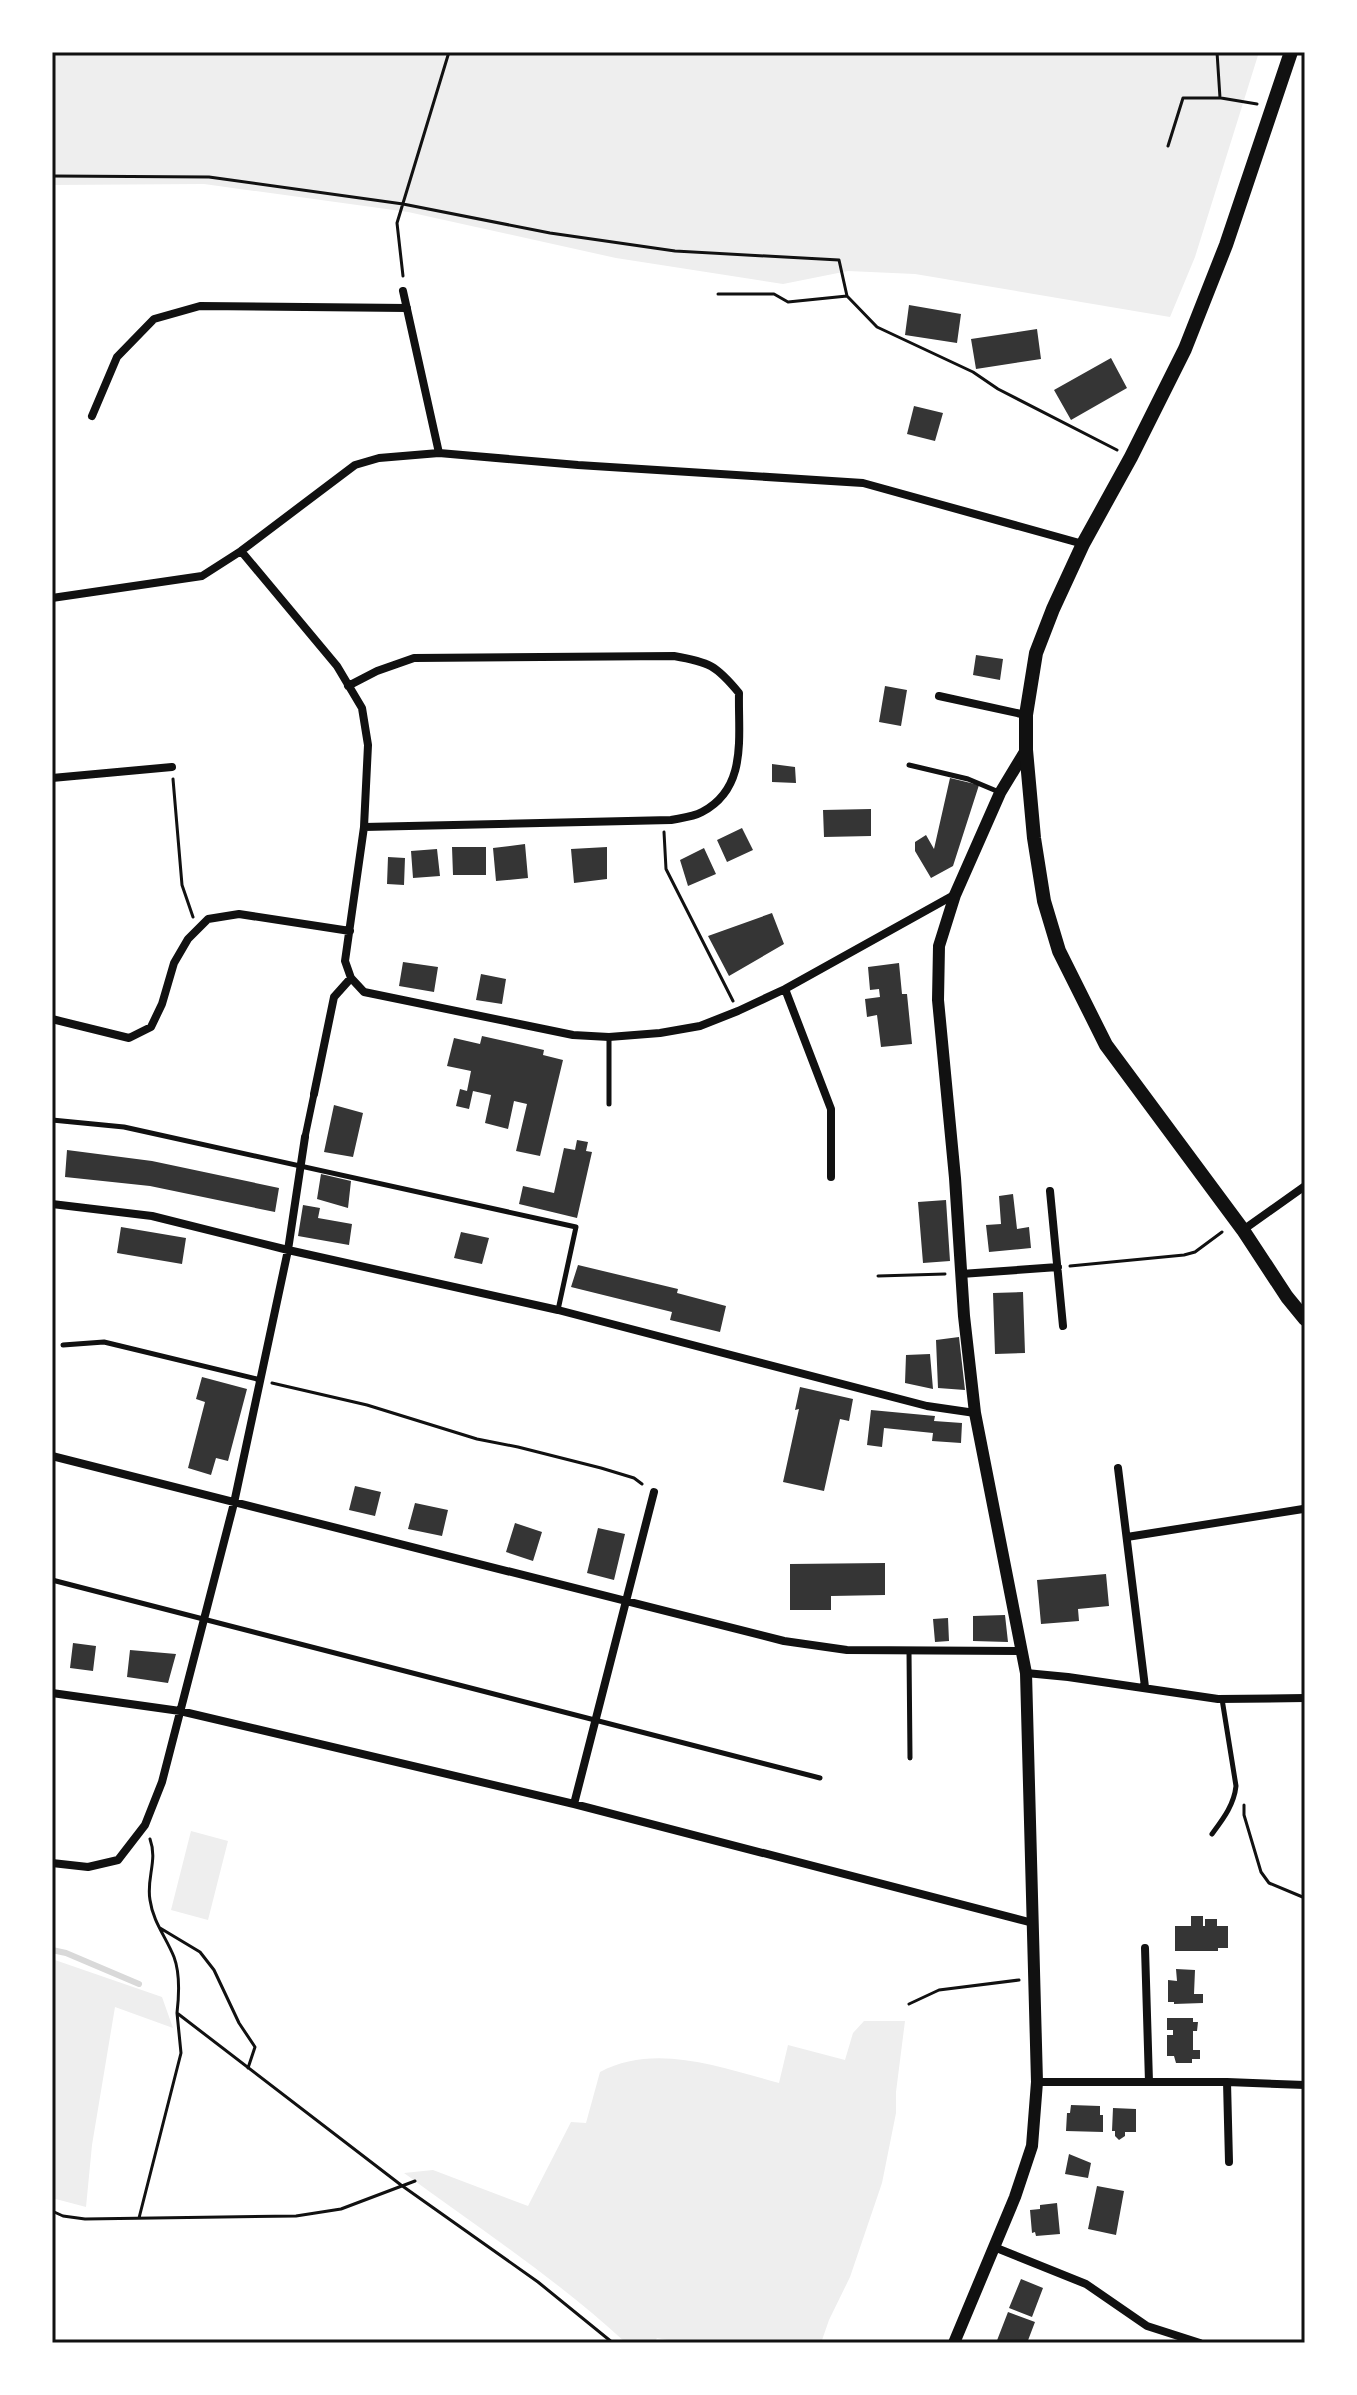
<svg xmlns="http://www.w3.org/2000/svg" width="1357" height="2395" font-family="'Asap Condensed',sans-serif">
  <style>
    .green { fill: #eee }
    .lines { fill: none; stroke-linecap: round; stroke-linejoin: round }
    .stream { stroke: #d9d9d9; stroke-width: 6 }
    .building { fill: #353535 }
    .path { stroke: #111; stroke-width: 3 }
    .service { stroke: #111; stroke-width: 5 }
    .pedestrian { stroke: #111; stroke-width: 7 }
    .minor { stroke: #111; stroke-width: 8 }
    .tertiary { stroke: #111; stroke-width: 12 }
    .secondary { stroke: #111; stroke-width: 14 }
    .neatline { fill: none; stroke: #111; stroke-width: 3 }
  </style>
  <rect width="100%" height="100%" fill="#fff"/>
  <!-- green -->
  <path class="green" d="M52,52H1259L1195,257L1170,317L915,274L848,271L783,284L616,258L408,212L204,184L52,185Z
    M191,1831L228,1841L208,1920L171,1910Z
    M52,1959L162,1997L173,2028L115,2007L92,2145L86,2207L52,2198Z
    M864,2021H905L896,2092V2113L882,2183L850,2277L829,2320L821,2343H684L657,2338L654,2343H626C558,2280 479,2228 404,2173L433,2170L528,2206L571,2122L586,2123L600,2072C655,2042 723,2068 779,2083L788,2045L845,2060L853,2033Z"/>
  <g class="lines">
    <!-- stream -->
    <path class="stream" d="M52,1950L66,1953L139,1984"/>
  </g>
  <!-- building -->
  <path class="building" d="M909,305L961,314L957,343L905,335Z
    M1037,329L1041,359L976,369L971,339Z
    M1111,358L1127,388L1071,420L1054,390Z
    M914,406L943,413L935,441L907,434Z
    M976,655L1003,659L1000,680L973,675Z
    M885,686L907,690L901,726L879,722Z
    M772,764L795,767L796,783L772,782Z
    M950,778L979,785L953,866L931,878L915,851V842L926,835L934,849Z
    M871,809V836L824,837L823,810Z
    M742,828L753,850L727,862L717,840Z
    M525,844L528,878L496,881L493,848Z
    M452,847H486V875H453Z
    M607,847V879L574,883L571,849Z
    M704,848L716,874L688,886L680,860Z
    M437,849L440,876L413,878L411,851Z
    M388,857L405,858L404,885L387,884Z
    M772,913L784,944L729,976L708,936Z
    M403,962L438,967L434,992L399,986Z
    M899,963L902,994H907L912,1044L881,1047L877,1015L867,1017L865,999L880,997L879,989L870,990L868,967Z
    M481,974L506,979L502,1004L476,1000Z
    M482,1036L544,1050L543,1055L563,1060L540,1156L516,1151L527,1104L514,1101L508,1129L485,1123L491,1095L473,1091L469,1109L456,1106L460,1089L467,1091L471,1071L447,1066L454,1038L480,1044Z
    M334,1105L363,1113L353,1157L324,1152Z
    M577,1140L588,1142L586,1151L592,1152L577,1218L519,1204L523,1186L554,1193L564,1148L575,1150Z
    M67,1150L152,1161L279,1188L275,1212L150,1186L65,1177Z
    M321,1174L351,1181L348,1208L317,1199Z
    M1013,1194L1017,1229L1029,1227L1031,1248L989,1252L986,1225L1001,1224L999,1196Z
    M946,1200L950,1261L923,1263L918,1202Z
    M303,1205L320,1208L318,1218L352,1224L349,1245L298,1236Z
    M121,1227L186,1238L182,1264L117,1253Z
    M461,1232L489,1238L482,1264L454,1258Z
    M578,1265L678,1289L677,1293L726,1306L720,1332L670,1320L672,1312L571,1287Z
    M1023,1292L1025,1353L995,1354L993,1293Z
    M959,1337L965,1390L938,1388L936,1340Z
    M930,1354L933,1389L905,1383L906,1355Z
    M202,1377L247,1389L228,1461L216,1458L211,1475L188,1468L205,1402L196,1399Z
    M800,1387L853,1399L849,1421L840,1419L824,1491L783,1482L799,1409L795,1410Z
    M871,1410L935,1416L934,1421L962,1423L961,1443L932,1441L933,1433L884,1428L882,1447L867,1445Z
    M355,1486L381,1492L375,1516L349,1510Z
    M415,1503L448,1510L442,1536L408,1529Z
    M515,1523L542,1532L533,1561L506,1552Z
    M598,1528L625,1534L614,1580L587,1573Z
    M885,1563V1595L831,1596V1610H790V1564Z
    M1106,1574L1109,1606L1078,1609L1079,1621L1041,1624L1037,1580Z
    M1005,1615L1008,1642L973,1641V1616Z
    M948,1618L949,1641L935,1642L933,1619Z
    M73,1643L96,1646L93,1671L70,1668Z
    M130,1650L176,1654L168,1683L127,1677Z
    M1191,1916H1203V1926H1205V1919H1217V1926H1228V1948H1218V1951H1175V1926H1191Z
    M1176,1969L1195,1970L1194,1994H1203V2003L1174,2004V2002H1168V1980L1177,1981Z
    M1167,2018H1193V2022H1198L1197,2031H1193V2050H1200V2059H1192V2063H1176L1174,2056H1167V2035H1173V2030H1167Z
    M1071,2105L1100,2106V2115H1103V2132L1066,2131L1067,2113H1070Z
    M1113,2108L1136,2109V2132H1125V2136L1119,2140L1115,2136V2131H1112Z
    M1069,2154L1091,2163L1088,2178L1065,2174Z
    M1097,2186L1124,2191L1116,2235L1088,2229Z
    M1057,2203L1060,2234L1036,2236L1035,2232L1032,2233L1030,2210L1040,2209V2205Z
    M1021,2279L1043,2288L1032,2317L1009,2308Z
    M1008,2312L1035,2322L1027,2343H996Z"/>
  <g class="lines">
    <!-- path -->
    <path class="path" d="M1221,98L1257,104
      M1168,146L1183,98H1220L1217,52
      M52,176L209,177L403,204L550,233L675,251L839,260L847,296L877,327L973,372L998,389L1117,450
      M403,276L397,223L449,52
      M718,294H774L788,302L847,296
      M173,779L182,885L193,917
      M664,832L666,869L733,1001
      M1070,1266L1184,1255L1195,1252L1222,1232
      M878,1276L945,1274
      M272,1383L367,1405L477,1439L518,1447L601,1468L634,1478L642,1484
      M1244,1805V1815L1261,1872L1269,1883L1305,1898
      M150,1839C158,1861 146,1878 150,1900C153,1922 166,1937 174,1957C180,1973 179,1996 177,2013L401,2185L538,2282L613,2343
      M160,1928L200,1952L214,1970L239,2023L255,2047L248,2068
      M909,2004L939,1990L1019,1980
      M52,2211L63,2216L85,2219L296,2216L341,2209L415,2181
      M139,2218L181,2053L177,2013"/>
    <!-- service -->
    <path class="service" d="M909,765L968,779L999,792
      M609,1104V1038
      M52,1120L124,1127L576,1227L558,1310
      M63,1345L104,1342L261,1380
      M52,1580L820,1778
      M909,1651L910,1758
      M1212,1834C1223,1819 1234,1805 1236,1786L1222,1699"/>
    <!-- pedestrian -->
    <path class="pedestrian" d="M305,1137L314,1094"/>
    <!-- minor -->
    <path class="minor" d="M403,291L439,453
      M92,416L117,357L154,319L200,306L407,308
      M241,551L337,666L362,708L368,745L364,827L345,961L351,978L364,992L573,1035L609,1037L660,1033L700,1026L738,1011L785,989L954,895
      M52,598L202,576L241,551L355,465L379,458L439,453L578,465L863,483L1083,544
      M348,686L377,671L414,658L674,656C709,662 716,665 739,693C738,737 748,788 702,812C693,817 681,818 671,820L364,827
      M939,696L1026,715
      M52,778L172,767
      M785,989L831,1109V1177
      M52,1019L129,1038L151,1027L162,1004L174,963L188,939L208,919L239,914L350,931
      M314,1094L334,997L351,978
      M1050,1191L1063,1326
      M52,1204L152,1216L288,1250L558,1310L927,1406L975,1413
      M1243,1230L1305,1186
      M961,1274L1058,1267
      M52,1456L784,1641L847,1650L1021,1651
      M1118,1468L1145,1687
      M1127,1537L1303,1509
      M1026,1673L1068,1677L1218,1699L1305,1698
      M52,1693L180,1711L574,1804L1033,1923
      M574,1804L654,1492
      M52,1863L88,1867L118,1860L145,1825L162,1782L234,1503L288,1250L305,1137
      M1145,1948L1149,2082
      M1037,2082H1227L1305,2085
      M1227,2082L1229,2162
      M994,2247L1086,2284L1147,2326L1200,2343"/>
    <!-- tertiary -->
    <path class="tertiary" d="M954,2343L1015,2197L1032,2146L1037,2082L1026,1673L975,1413L964,1316L955,1178L938,1000L939,946L955,895L1000,793L1026,750"/>
    <!-- secondary -->
    <path class="secondary" d="M1291,52L1226,245L1185,349L1131,457L1083,544L1053,609L1036,653L1026,715V750L1034,838L1044,901L1059,951L1106,1045L1243,1230L1287,1297L1305,1319"/>
  </g>
  <!-- border -->
  <rect width="1357" height="2395" fill="none" stroke="#ffffff" stroke-width="108"/>
  <rect x="54" y="54" width="1249" height="2287" class="neatline"/>
</svg>
